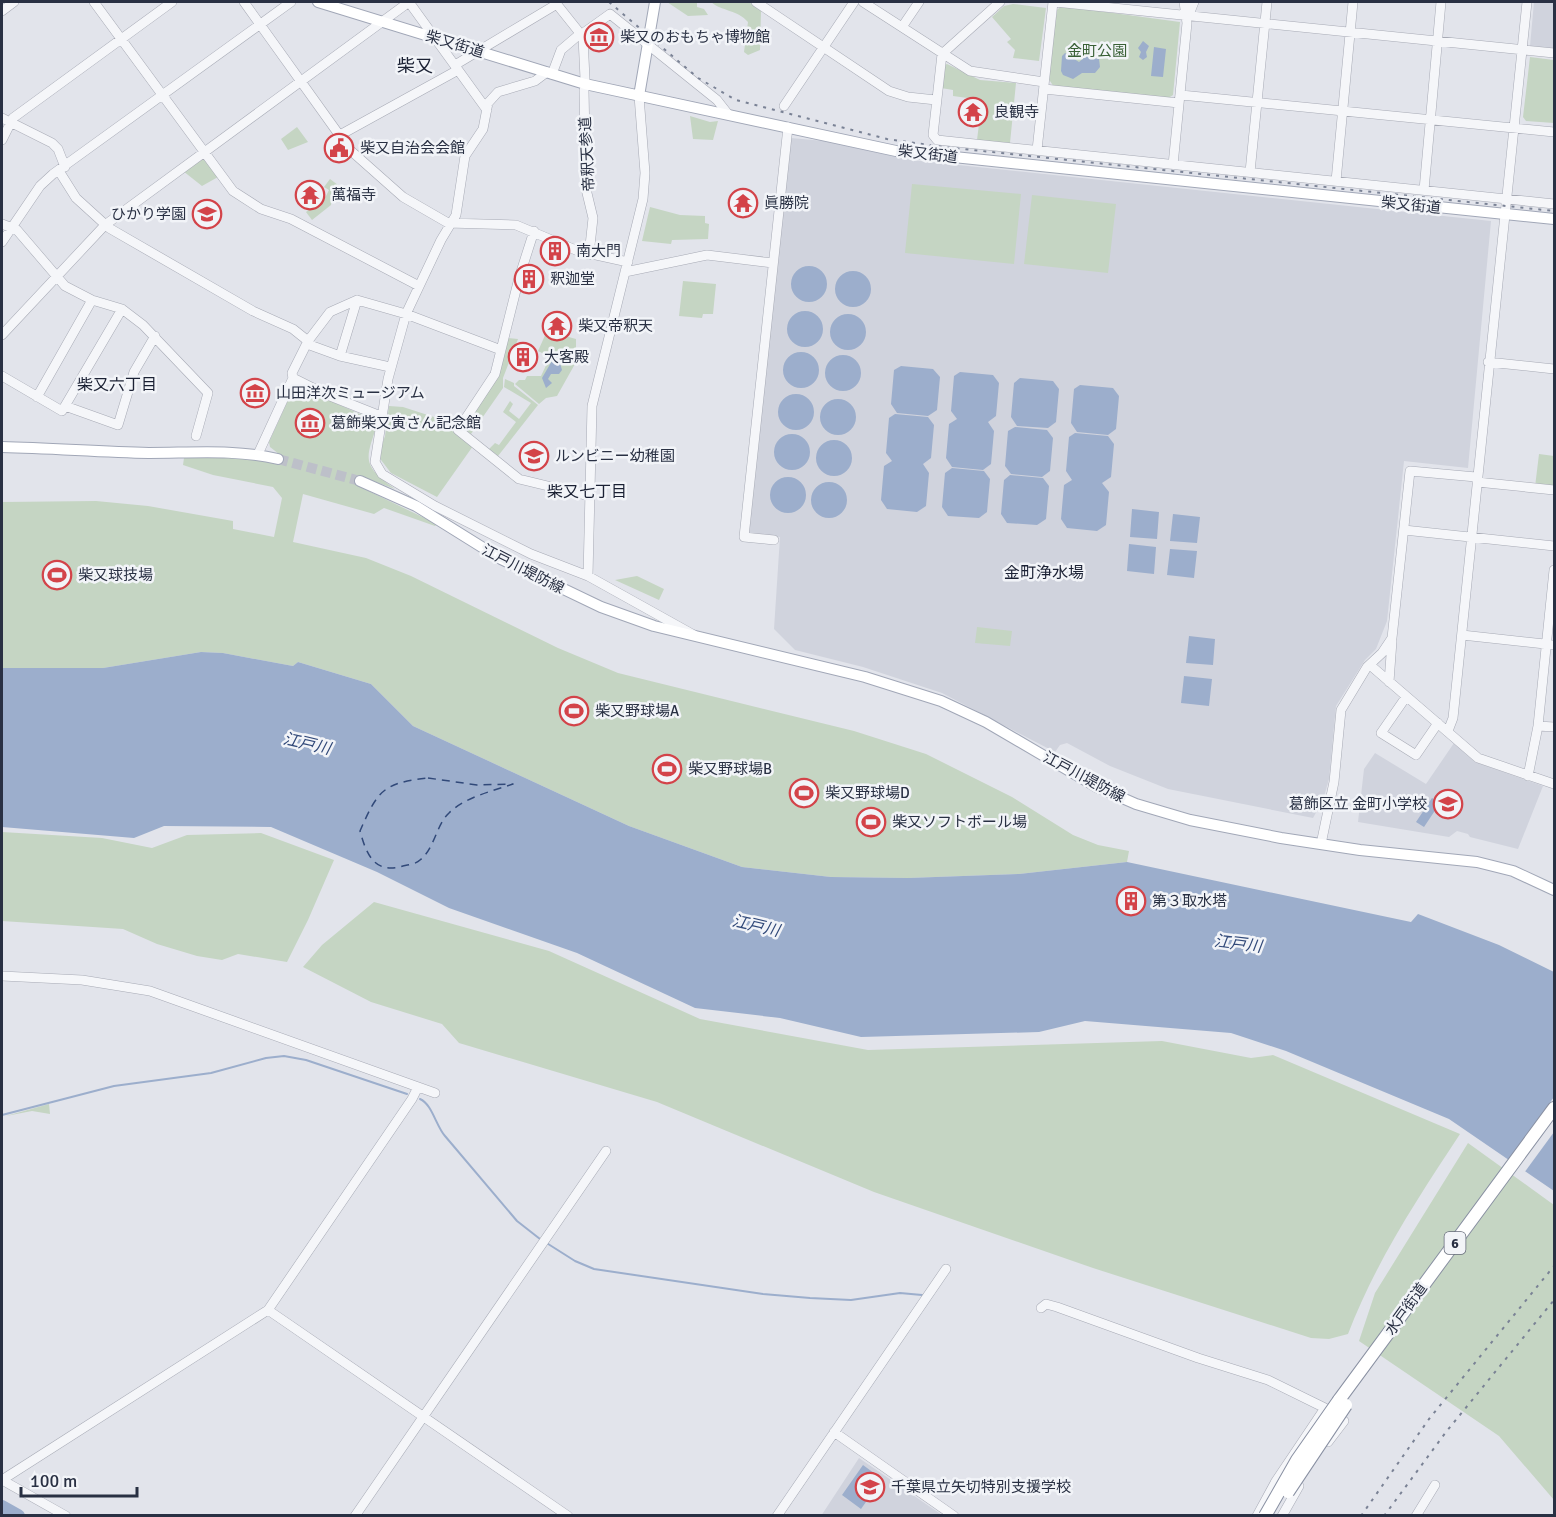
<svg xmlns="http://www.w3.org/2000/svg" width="1556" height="1517" font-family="Signika,'Noto Sans JP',sans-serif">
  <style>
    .built { fill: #d0d3dd }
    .green { fill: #c5d5c3 }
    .water { fill: #9caecc }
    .pier { fill: #e2e4eb }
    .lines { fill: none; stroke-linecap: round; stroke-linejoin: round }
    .stream { stroke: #9caecc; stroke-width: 2 }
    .river { stroke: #9caecc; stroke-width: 14 }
    .ferry { stroke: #314979; stroke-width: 1.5; stroke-dasharray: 8 6; stroke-linecap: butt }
    .major-tunnel { stroke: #bdc0c9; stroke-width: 10; stroke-dasharray: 10 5; stroke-linecap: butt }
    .minor-casing { stroke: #a7aab5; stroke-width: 10 }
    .major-casing { stroke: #a1a7b7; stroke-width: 12 }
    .highway-casing { stroke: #8990a2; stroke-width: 14 }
    .minor { stroke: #f5f6f9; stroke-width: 9 }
    .major { stroke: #fff; stroke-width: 10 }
    .highway { stroke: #fff; stroke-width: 12 }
    .rail { stroke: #7a8295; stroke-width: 2; stroke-dasharray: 3 6; stroke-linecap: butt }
    .highway-bridge-casing { stroke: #8990a2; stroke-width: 14; stroke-linecap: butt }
    .highway-bridge { stroke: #fff; stroke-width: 12 }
    .labels { text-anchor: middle; stroke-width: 5; stroke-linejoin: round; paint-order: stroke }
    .shield { fill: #f2f4f8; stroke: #656b79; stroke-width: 1.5 }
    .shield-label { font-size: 14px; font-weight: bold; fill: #293043 }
    .poi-label { font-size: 15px; fill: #293043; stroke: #f2f4f8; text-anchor: start }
    .street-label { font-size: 15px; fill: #293043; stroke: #f2f4f8 }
    .park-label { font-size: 15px; fill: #396036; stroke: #f2f4f8 }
    .neighbourhood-label { font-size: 16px; fill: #1b2134; stroke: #f2f4f8 }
    .water-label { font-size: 16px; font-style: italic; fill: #314979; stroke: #f2f4f8 }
    .quarter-label { font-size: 18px; fill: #1b2134; stroke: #f2f4f8 }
  </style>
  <rect width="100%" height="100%" fill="#e2e4eb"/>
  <!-- built -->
  <path class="built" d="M1534,2H1554V49L1530,46Z
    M791,138L824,141L911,160L1491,221L1468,468L1404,461L1387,621L1376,649L1365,660L1336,706L1329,779L1323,800L1313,818L1168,789L1110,766L1067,743L1060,745L1055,752L942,693L863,667L795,650L774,629L780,537L749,533Z
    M1454,743L1475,762L1543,786L1518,849L1470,837L1468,834L1457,831L1449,837L1358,822L1364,769L1375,753L1426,784Z
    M859,1458L942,1515L821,1516Z"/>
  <!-- green -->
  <path class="green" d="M667,2H697V7L704,9L708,15L688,16Z
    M711,2H749L761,11L760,50L748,55L744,52L748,22C738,10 721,11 711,2Z
    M1013,4L1046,8L1039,61L1013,58L1015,50L1007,42L1011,39L992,17L1004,6Z
    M1061,6L1180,22L1173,95L1167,99L1054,87L1048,78L1057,10Z
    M1530,57L1554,60V123L1526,121L1523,117Z
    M947,64L980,80L1016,83L1010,143L977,140L982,100L953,96V90L941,88L944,65Z
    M690,116L710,122L718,121L713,140L693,139Z
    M297,127L308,142L288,150L281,139Z
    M203,157L218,177L202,186L183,171Z
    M330,179L338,185L333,192L331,205L312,220L306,212L326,196L329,190L324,187Z
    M912,184L1021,194L1014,264L905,253Z
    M1032,195L1116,204L1108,273L1024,264Z
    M650,207L680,215L705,216V223L709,224L708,239L672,240L671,244L642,241Z
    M683,281L716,284L713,314H703L702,318L679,316Z
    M547,331L576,339V353L580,355L557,396L546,398L539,404L515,384L519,380H525L527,376H541L550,357L538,351Z
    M508,338L518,339L503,378V388L471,434L464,429L499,375Z
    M505,379L514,383V386L538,405L498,456L489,449L495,443L499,445L516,422L503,412L510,401L513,404L509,411L519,419L531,403L504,387Z
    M294,387H299L378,422C366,459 360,464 395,489L360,476L356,485L437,524L435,526L384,508L374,514L303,494L293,542L366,558L411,576L558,648L618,673L854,731L926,754L1012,797L1073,835L1098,845L1129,851L1127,862L1019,874L908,878L831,877L742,867L629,826L413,726L371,684L298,662L293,666L223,653L201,652L103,668H2V502L96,501L148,506L233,521V529L274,537L282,498L273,487L213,475L183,465L184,458L279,454L270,447L269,442Z
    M389,406L403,407L437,418L436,423L452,429L473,446L437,497L391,473L378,456L385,436Z
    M1539,454L1554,456V489L1535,487Z
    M637,576L664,589L659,600L615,580Z
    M977,627L1012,631L1010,646L975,643Z
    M2,832L102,838L152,848L187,835L261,833L334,860L308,920L287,962L238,954L222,960L197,956L157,944L123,929L2,921Z
    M374,902L549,951L700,1019L868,1050L1162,1041L1251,1058L1273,1055L1460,1134C1418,1198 1376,1261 1348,1334L1329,1339L1311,1338L1093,1268L874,1192L657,1102L459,1043L442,1024L371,1002L303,967L322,945Z
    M49,1104L50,1114L32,1111L6,1116Z
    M1468,1143L1554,1205V1500L1499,1436L1359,1341L1375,1293Z"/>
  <!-- water -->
  <path class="water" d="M1143,41L1149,46L1146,52L1147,57L1143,60L1139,57L1141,52L1138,48Z
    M1154,47L1166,49L1163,77L1151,76Z
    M1065,53L1079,62L1086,56L1099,59L1100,67L1095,73H1082L1073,79L1063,75L1061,71L1062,56Z
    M791 284a18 18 0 1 1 36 0a18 18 0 1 1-36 0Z
    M835 289a18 18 0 1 1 36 0a18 18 0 1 1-36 0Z
    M787 329a18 18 0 1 1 36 0a18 18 0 1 1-36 0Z
    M830 332a18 18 0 1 1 36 0a18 18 0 1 1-36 0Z
    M783 370a18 18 0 1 1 36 0a18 18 0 1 1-36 0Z
    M556,354L563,356L560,363L562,370L559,374H551L548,379L552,383L546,388L542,378Z
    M825 373a18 18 0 1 1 36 0a18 18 0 1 1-36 0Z
    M901,366L933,369L940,377L937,410L928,416L897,413L891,404L894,370Z
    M960,372L993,375L999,383L996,416L988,422L994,431L991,464L983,470L952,467L946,458L949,424L957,419L951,411L954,376Z
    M1020,378L1053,381L1059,389L1056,422L1048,428L1017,426L1011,417L1014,383Z
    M1080,385L1113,388L1119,396L1116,429L1108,435L1077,432L1071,423L1074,389Z
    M778 412a18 18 0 1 1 36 0a18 18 0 1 1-36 0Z
    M820 417a18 18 0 1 1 36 0a18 18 0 1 1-36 0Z
    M895,414L928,417L934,425L931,458L923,464L929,473L926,506L917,512L887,509L881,500L884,466L892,461L886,453L889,418Z
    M1015,427L1047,430L1053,438L1050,471L1042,477L1011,474L1005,466L1008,431Z
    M1075,433L1108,436L1114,444L1111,477L1102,483L1109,492L1106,525L1097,531L1067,528L1061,519L1064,485L1072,480L1066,471L1069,437Z
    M774 452a18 18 0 1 1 36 0a18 18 0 1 1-36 0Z
    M816 458a18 18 0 1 1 36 0a18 18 0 1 1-36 0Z
    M952,468L984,471L990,479L987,512L979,518L948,516L942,507L945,473Z
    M1010,475L1043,478L1049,486L1046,519L1037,525L1007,523L1001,514L1004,480Z
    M770 495a18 18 0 1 1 36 0a18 18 0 1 1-36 0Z
    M811 500a18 18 0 1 1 36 0a18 18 0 1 1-36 0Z
    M1132,509L1159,512L1157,539L1130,537Z
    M1173,514L1200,517L1197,543L1170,541Z
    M1129,544L1156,547L1154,574L1127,571Z
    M1170,549L1197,551L1194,578L1167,575Z
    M1189,636L1215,639L1213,665L1186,663Z
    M201,652L223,653L293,666L298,662L371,684L413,726L629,826L742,867L831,877L908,878L1019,874L1127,862L1411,922L1418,914L1499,945L1554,972V1191L1449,1119L1286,1051L1231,1033L1085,1021L1039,1032L861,1037L780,1018L695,1008L577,953L449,908L377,872L271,827L164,826L134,838L2,827V668H103Z
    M1184,676L1212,679L1209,706L1181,703Z
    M1432,798L1440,803L1424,827L1416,822Z
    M863,1465L882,1479L861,1509L842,1495Z"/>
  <!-- pier -->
  <path class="pier" d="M1554,1097V1132L1524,1173L1507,1162Z"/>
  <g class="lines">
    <!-- stream -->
    <path class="stream" d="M420,1099C432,1104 436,1126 445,1136L517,1221L540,1239
      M2,1115L114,1086L211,1073L266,1058L284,1056L306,1060L407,1094
      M545,1242L575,1261L594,1269L763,1294L810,1298L851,1300L900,1293L922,1295"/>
    <!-- river -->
    <path class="river" d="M2,1507L18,1516"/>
    <!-- ferry -->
    <path class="ferry" d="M428,778L477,785L513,784C493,791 465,797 449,813C436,825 435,848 420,860C416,864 408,865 403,866C374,875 366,853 360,831C378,790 383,783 428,778Z"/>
    <!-- major-tunnel -->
    <path class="major-tunnel" d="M278,459L360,481"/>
    <!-- minor casing -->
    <g class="minor-casing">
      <path id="minor" d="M94,2L233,191L261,209L291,219L419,286
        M244,2L350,150L403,197L448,223L516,225L578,251L628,262
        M409,2L487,110
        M555,2L583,37L585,79
        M756,2L889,91L908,97L936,100
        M863,2L970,71L1044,82
        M1000,2L942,54L933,135L937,140L1554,204
        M1055,2L1554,53
        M2,11L14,2
        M1188,17L1194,2
        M902,27L919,2
        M582,34L610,14L717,100L728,114
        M455,65L557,4
        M547,72L535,81L498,92L488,103L483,129L465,156L456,215L441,240L406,314L388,379L375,462L382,474L435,506L531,554L588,576L694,635
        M552,74L561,50L581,33
        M1044,89L1179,103
        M584,90L586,189L593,218L589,255
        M1181,95L1554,132
        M784,106L854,2
        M2,118L52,143L58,149L65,167
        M340,135L458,70
        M2,140L13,118L172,2
        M1037,150L1053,2
        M1173,165L1187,23L1184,2
        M59,171L76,198L109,228L253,311L293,329L308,341
        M1250,172L1267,2
        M1336,181L1353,2
        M1424,190L1441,2
        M2,224L17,230L65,286L92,300L122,309L143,325L208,393L196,436
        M534,231L519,278L495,374L458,430L519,479L589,496
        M2,242L40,186L53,174L291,2
        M625,272L707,255L773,263
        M2,335L105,225L409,2
        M307,344L340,356L390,367
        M340,356L357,300
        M1488,362L1554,369
        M2,376L62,411L122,309
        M293,378L292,373L308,341L330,312L357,300L406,314L501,350
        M37,397L92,300
        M65,406L118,425L134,372L155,336
        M258,454L293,378L325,394L383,417
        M1477,482L1554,490
        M1404,530L1554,546
        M774,540L744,537L788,127
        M588,576L592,406L643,199L645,173L639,96
        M1462,635L1554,645
        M1370,665L1478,758L1554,784
        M1389,682L1392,641
        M1406,697L1381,733L1416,755L1438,723
        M1538,726L1554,727
        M1448,731L1453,718L1527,2
        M1528,776L1538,726L1554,570
        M1321,844L1334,782L1341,710L1367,667L1382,653L1392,638L1410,471L1476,477
        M2,976L82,980L150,991L435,1093
        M1041,1308L1046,1304L1057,1307L1198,1358L1268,1380L1325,1408L1276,1481L1257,1516
        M268,1310L568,1516
        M834,1432L954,1516
        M1328,1442L1344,1421
        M2,1480L268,1310L412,1099L418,1087
        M2,1480L66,1516
        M355,1516L606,1151
        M777,1516L946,1269
        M1282,1516L1299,1486
        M1416,1516L1435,1485"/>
    </g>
    <!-- major casing -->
    <g class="major-casing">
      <path id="major" d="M318,2L585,84L896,151L1554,219
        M639,96L655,2
        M2,447C51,448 100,452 149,453C193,453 236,449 278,459
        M360,481L416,506L501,559L601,607L654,626L865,677L941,701L986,722L1097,787L1136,804L1190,820L1281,838L1360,850L1477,862L1513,871L1554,890"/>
    </g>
    <!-- highway casing -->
    <g class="highway-casing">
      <path id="highway" d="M1339,1400L1554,1108"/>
    </g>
    <!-- minor -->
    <use href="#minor" class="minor"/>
    <!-- major -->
    <use href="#major" class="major"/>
    <!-- highway -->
    <use href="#highway" class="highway"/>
    <!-- rail -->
    <path class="rail" d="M609,2L698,78L736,100L887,139L944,147L1554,211
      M1361,1516L1429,1419L1554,1266
      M1384,1516L1446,1432L1554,1300"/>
    <!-- highway-bridge casing -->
    <g class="highway-bridge-casing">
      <path id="highway-bridge" d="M1288,1492L1346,1405
        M1265,1516L1297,1460L1339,1400"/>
    </g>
    <!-- highway-bridge -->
    <use href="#highway-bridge" class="highway-bridge"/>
  </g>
  <!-- icons -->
  <defs>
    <g id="museum-ring" transform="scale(1.5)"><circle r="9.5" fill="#f2f4f8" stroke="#d34349" stroke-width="1.5"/><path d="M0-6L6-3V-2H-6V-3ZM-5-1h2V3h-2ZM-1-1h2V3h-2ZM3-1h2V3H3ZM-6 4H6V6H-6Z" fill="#d34349"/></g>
    <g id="temple-ring" transform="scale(1.5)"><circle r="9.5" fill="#f2f4f8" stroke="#d34349" stroke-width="1.5"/><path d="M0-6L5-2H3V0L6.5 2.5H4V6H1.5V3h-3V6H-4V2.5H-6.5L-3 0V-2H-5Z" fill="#d34349"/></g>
    <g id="civic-ring" transform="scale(1.5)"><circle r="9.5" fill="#f2f4f8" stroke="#d34349" stroke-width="1.5"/><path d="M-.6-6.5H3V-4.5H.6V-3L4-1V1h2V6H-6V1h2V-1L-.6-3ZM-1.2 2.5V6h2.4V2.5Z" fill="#d34349"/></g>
    <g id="school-ring" transform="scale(1.5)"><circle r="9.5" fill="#f2f4f8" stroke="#d34349" stroke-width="1.5"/><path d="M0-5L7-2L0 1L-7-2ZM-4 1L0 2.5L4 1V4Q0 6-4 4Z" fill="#d34349"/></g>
    <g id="building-ring" transform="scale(1.5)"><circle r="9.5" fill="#f2f4f8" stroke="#d34349" stroke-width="1.5"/><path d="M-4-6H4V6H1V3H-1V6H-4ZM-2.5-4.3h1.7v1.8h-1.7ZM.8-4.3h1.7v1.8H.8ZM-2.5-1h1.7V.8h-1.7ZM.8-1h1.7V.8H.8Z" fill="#d34349"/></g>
    <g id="stadium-ring" transform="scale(1.5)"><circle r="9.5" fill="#f2f4f8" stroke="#d34349" stroke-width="1.5"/><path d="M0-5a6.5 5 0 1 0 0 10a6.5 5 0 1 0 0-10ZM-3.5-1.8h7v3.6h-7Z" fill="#d34349"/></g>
  </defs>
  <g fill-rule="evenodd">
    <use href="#museum-ring" x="599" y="37"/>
    <use href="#temple-ring" x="973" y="112"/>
    <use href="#civic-ring" x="339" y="148"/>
    <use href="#temple-ring" x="310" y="195"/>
    <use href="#temple-ring" x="743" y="203"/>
    <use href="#school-ring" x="207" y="214"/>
    <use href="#building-ring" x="555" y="251"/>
    <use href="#building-ring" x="529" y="279"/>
    <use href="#temple-ring" x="557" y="326"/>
    <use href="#building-ring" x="523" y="357"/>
    <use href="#museum-ring" x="255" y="393"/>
    <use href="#museum-ring" x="310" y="423"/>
    <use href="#school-ring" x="534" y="456"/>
    <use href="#stadium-ring" x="57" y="575"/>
    <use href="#stadium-ring" x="574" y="711"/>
    <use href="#stadium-ring" x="667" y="769"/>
    <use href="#stadium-ring" x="804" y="793"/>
    <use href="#school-ring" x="1448" y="804"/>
    <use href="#stadium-ring" x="871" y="822"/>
    <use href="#building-ring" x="1131" y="901"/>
    <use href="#school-ring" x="870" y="1487"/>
  </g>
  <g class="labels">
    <!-- shield labels -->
    <rect class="shield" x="1444.5" y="1232" width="21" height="22" rx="4.5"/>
    <g class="shield-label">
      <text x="1455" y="1248">6</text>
    </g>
    <!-- poi labels -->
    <g class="poi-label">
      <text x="620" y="42">柴又のおもちゃ博物館</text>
      <text x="994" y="117">良観寺</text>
      <text x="360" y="153">柴又自治会会館</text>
      <text x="331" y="200">萬福寺</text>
      <text x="764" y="208">眞勝院</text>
      <text x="186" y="219" text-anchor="end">ひかり学園</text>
      <text x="576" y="256">南大門</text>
      <text x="550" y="284">釈迦堂</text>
      <text x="578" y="331">柴又帝釈天</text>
      <text x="544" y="362">大客殿</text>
      <text x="276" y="398">山田洋次ミュージアム</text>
      <text x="331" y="428">葛飾柴又寅さん記念館</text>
      <text x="555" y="461">ルンビニー幼稚園</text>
      <text x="78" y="580">柴又球技場</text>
      <text x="595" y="716">柴又野球場A</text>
      <text x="688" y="774">柴又野球場B</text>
      <text x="825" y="798">柴又野球場D</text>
      <text x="1427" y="809" text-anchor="end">葛飾区立 金町小学校</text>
      <text x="892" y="827">柴又ソフトボール場</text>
      <text x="1152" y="906">第３取水塔</text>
      <text x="891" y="1492">千葉県立矢切特別支援学校</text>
    </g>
    <!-- street labels -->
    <g class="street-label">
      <text transform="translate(455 44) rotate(17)" y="5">柴又街道</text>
      <text transform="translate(587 154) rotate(-93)" y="5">帝釈天参道</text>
      <text transform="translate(928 154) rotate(7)" y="5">柴又街道</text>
      <text transform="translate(1411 205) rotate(6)" y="5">柴又街道</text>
      <text transform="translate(523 569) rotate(27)" y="5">江戸川堤防線</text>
      <text transform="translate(1084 777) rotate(28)" y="5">江戸川堤防線</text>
      <text transform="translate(1406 1309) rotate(-54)" y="5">水戸街道</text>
    </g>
    <!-- park labels -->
    <g class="park-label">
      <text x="1097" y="56">金町公園</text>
    </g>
    <!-- neighbourhood labels -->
    <g class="neighbourhood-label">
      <text x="117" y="390">柴又六丁目</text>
      <text x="587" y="497">柴又七丁目</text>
      <text x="1044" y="578">金町浄水場</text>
    </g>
    <!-- water labels -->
    <g class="water-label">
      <text transform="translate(307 743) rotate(13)" y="6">江戸川</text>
      <text transform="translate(756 925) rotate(13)" y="6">江戸川</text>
      <text transform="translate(1238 943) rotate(7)" y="6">江戸川</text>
    </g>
    <!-- quarter labels -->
    <g class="quarter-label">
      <text x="415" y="72">柴又</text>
    </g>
  </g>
  <!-- border -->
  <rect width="1556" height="1517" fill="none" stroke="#293043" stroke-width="6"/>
  <!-- scale -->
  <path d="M21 1487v9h116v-9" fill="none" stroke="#293043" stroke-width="3"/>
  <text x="30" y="1487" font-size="18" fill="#293043" stroke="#f2f4f8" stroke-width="4.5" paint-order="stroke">100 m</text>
</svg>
